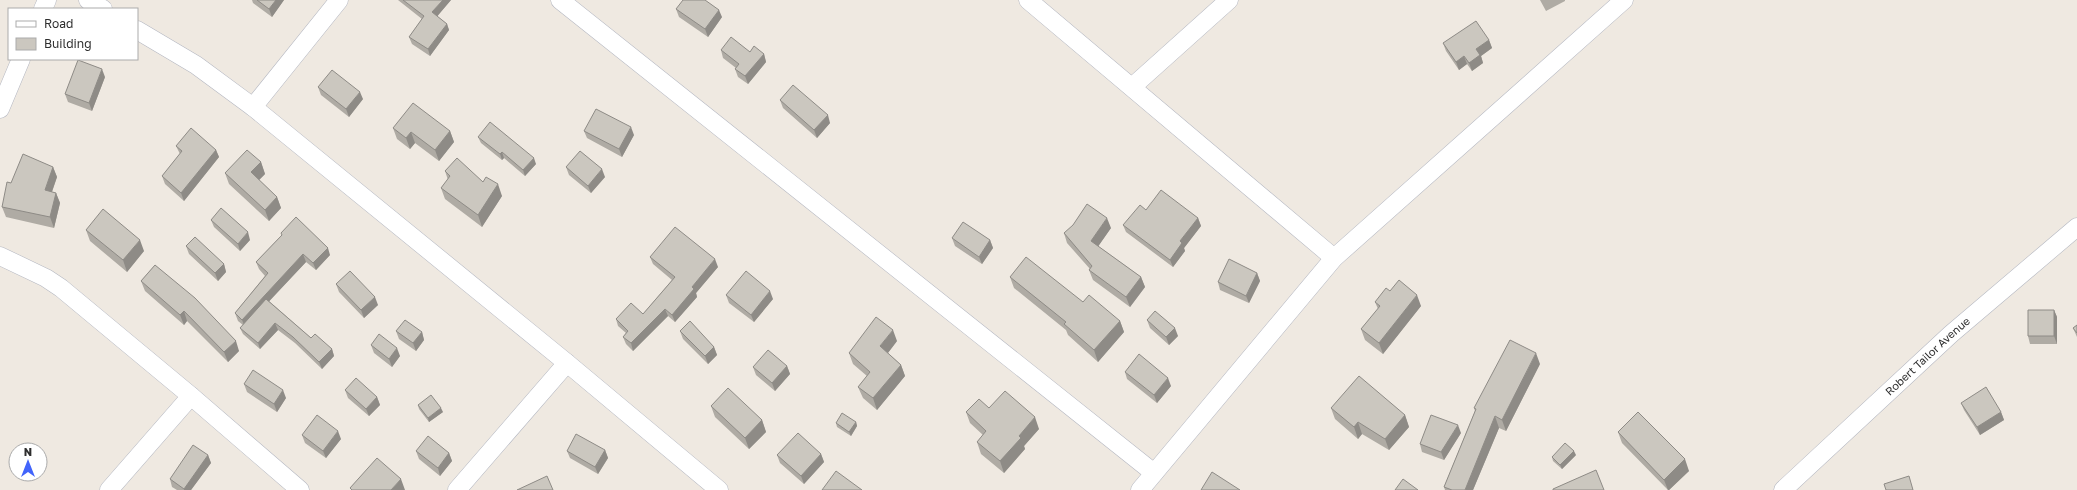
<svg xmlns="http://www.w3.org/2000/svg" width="2077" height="490" font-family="'Golos Text',sans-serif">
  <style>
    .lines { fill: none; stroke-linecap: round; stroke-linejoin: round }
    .minor-casing { stroke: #b4b7c1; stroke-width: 19 }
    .minor { stroke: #fff; stroke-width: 18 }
    .wall { fill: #afaba4 }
    .shaded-wall { fill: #8e8b86 }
    .building { fill: #cbc7bf; stroke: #8e8b86 }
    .labels { text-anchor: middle; stroke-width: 3.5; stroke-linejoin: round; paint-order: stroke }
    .street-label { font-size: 11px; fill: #2e2e2e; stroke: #fff }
  </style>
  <rect width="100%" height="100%" fill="#efe9e1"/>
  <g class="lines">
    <!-- minor casing -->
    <g class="minor-casing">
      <g id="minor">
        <path d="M88,0L103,9"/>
        <path d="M560,0L1154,473"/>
        <path d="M1028,0L1334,258"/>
        <path d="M43,9L47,0"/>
        <path d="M137,30L196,65L253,107L567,363L719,490"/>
        <path d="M1132,87L1229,0"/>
        <path d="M253,107L339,0"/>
        <path d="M0,109L21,59"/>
        <path d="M0,256L46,278L61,288L191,396L300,490"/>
        <path d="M109,490L191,396"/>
        <path d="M457,490L567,363"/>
        <path d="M1140,490L1334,258L1624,0"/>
        <path id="s1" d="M1783,490L1951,334L2077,227"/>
      </g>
    </g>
    <!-- minor -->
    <use href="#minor" class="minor"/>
  </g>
  <!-- wall -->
  <path class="wall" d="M252,0H284L272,17L253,3Z
    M398,0H451L437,16L447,24L449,30L430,56L412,44L409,37L422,19Z
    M1540,0H1565V1L1546,11Z
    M676,9L722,17L708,37L679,17Z
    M1489,40L1492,48L1481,56L1483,63L1472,71L1467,64L1459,70L1446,51L1443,43Z
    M721,50L750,52L764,54L766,62L748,84L738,77L735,69L736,68L723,58Z
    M105,77L92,111L68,102L65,94Z
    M318,87L363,99L349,117L321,95Z
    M780,100L830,123L817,138L783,108Z
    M393,128L450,131L454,142L439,161L415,143L410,149L397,139Z
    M584,131L634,135L622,157L587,138Z
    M478,137L536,164L525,176L504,158L502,160L481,143Z
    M176,146L216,150L219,157L184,201L165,184L162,176L180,154Z
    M261,162L265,174L259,180L277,197L281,208L269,221L229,184L225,173Z
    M53,167L57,177L52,192L56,193L60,203L54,228L6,217L2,207L11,183Z
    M566,167L605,177L591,193L569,175Z
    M445,171L483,182L502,196L482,227L445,199L441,188L448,180Z
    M1146,210L1198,218L1201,226L1184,248L1185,251L1173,267L1126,232L1123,225Z
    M211,220L250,240L240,251L214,227Z
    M1111,228L1098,246L1141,277L1145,287L1130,307L1093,280L1089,270L1090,269L1067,243L1064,233Z
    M86,230L144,251L127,272L90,241Z
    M281,233L330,255L316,270L306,262L269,301L311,338L332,349L334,356L322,369L295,343L278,330L260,349L243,334L240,328L243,325L238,321L235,313L265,276L259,269L256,262L282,235Z
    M952,238L990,240L993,248L982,264L955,246Z
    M186,246L224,264L226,272L218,281L189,254Z
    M650,257L718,267L696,293L697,297L675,322L668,316L633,351L626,344L623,337L626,333L618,326L616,319L643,314L672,280L653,264Z
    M155,265L239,351L228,362L187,321L184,325L145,291L141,281Z
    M1257,273L1260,281L1249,303L1220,290L1218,282Z
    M1010,277L1083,302L1120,321L1124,332L1098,362L1068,335L1066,330L1014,288Z
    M336,284L378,305L364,318L339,292Z
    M1390,291L1421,306L1383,354L1365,340L1361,329L1378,309L1375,302Z
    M726,295L773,299L754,322L729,303Z
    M2054,310L2057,317V344H2030L2028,336Z
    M1147,320L1178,336L1169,345L1150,328Z
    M2077,325V337L2073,328Z
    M396,331L422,332L424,340L416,351L399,339Z
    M680,331L714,347L717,355L708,364L683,339Z
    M897,341L888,353L901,365L905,376L877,410L863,398L858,387L867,376L853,364L849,353Z
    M371,345L400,356L392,367L374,353Z
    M1540,364L1506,431L1499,428L1473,490H1445L1444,487L1475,411L1474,408Z
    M787,366L790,374L775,391L756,375L753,367Z
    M1125,372L1171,386L1157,403L1127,379Z
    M244,384L286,398L277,412L247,392Z
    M345,390L377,397L380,405L369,416L348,398Z
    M1961,403L2001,412L2004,420L1980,435L1964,410Z
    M418,405L443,412L429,422L419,409Z
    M711,406L762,420L766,432L749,449L715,417Z
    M989,408L1039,429L1024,446L1025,449L1004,473L981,454L977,442L983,435L970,423L966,412Z
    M1331,408L1405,415L1409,427L1389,450L1362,434L1358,439L1335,419Z
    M856,422L857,426L851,436L837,427L836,423Z
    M1618,432L1689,471L1669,490H1668L1622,443Z
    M1461,433L1444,460L1422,452L1420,444Z
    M302,435L341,439L326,458L305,443Z
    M605,450L608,458L598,474L570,458L567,451Z
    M416,451L449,453L452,461L440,476L419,459Z
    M821,454L824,462L804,484L780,463L777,455Z
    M208,455L211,463L191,490H177L172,487L170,479Z
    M1576,455L1562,469L1553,461L1552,457Z"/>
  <!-- shaded-wall -->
  <path class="shaded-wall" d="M276,0H284L272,17L269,9Z
    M443,0H451L435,19L432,12Z
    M719,10L722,17L708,37L705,29Z
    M447,24L449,30L430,56L428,49Z
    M1489,40L1492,48L1481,56L1483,63L1472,71L1469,63L1476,49Z
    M764,54L766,62L748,84L745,76Z
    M1464,56L1467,64L1459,70L1456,62Z
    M102,69L105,77L92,111L89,103Z
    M360,92L363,99L349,117L346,109Z
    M828,115L830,123L817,138L814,130Z
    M631,127L634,135L622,157L619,149Z
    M450,131L454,142L439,161L435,150Z
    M411,132L415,143L410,149L406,138Z
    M216,150L219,157L184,201L181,193Z
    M502,152L504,158L502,160L500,154Z
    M534,158L536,164L525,176L523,170Z
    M261,162L265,174L255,184L251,172Z
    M53,167L57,177L49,200L45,190Z
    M602,169L605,177L591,193L588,186Z
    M498,184L502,196L482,227L478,215Z
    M56,193L60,203L54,228L50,217Z
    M277,197L281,208L269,221L265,210Z
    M1107,218L1111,228L1095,251L1091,241Z
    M1198,218L1201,226L1184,248L1185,251L1173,267L1170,260L1180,241Z
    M248,232L250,240L240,251L238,244Z
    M140,240L144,251L127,272L123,260Z
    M990,240L993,248L982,264L979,257Z
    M328,248L330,255L316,270L313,263Z
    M303,254L306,262L245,327L242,320Z
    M715,259L718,267L696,293L697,297L675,322L672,315L692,287Z
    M224,264L226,272L218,281L215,273Z
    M1257,273L1260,281L1249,303L1246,296Z
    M1141,277L1145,287L1130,307L1126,297Z
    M770,291L773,299L754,322L751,315Z
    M1417,295L1421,306L1383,354L1379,343Z
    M375,297L378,305L364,318L361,310Z
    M665,309L668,316L633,351L631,343Z
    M2054,310L2057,317V344L2054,336Z
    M184,311L187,321L184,325L180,315Z
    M1120,321L1124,332L1098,362L1094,350Z
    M275,323L278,330L260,349L258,343Z
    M1175,328L1178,336L1169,345L1166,337Z
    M893,330L897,341L884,358L880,346Z
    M422,332L424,340L416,351L413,343Z
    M236,341L239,351L228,362L224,352Z
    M714,347L717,355L708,364L705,356Z
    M397,348L400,356L392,367L389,359Z
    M332,349L334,356L322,369L319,362Z
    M1536,353L1540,364L1506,431L1502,420Z
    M901,365L905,376L877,410L873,398Z
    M787,366L790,374L775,391L772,383Z
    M1168,378L1171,386L1157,403L1154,395Z
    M283,390L286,398L277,412L274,404Z
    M377,397L380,405L369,416L366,409Z
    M441,408L443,412L429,422L428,418Z
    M2001,412L2004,420L1980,435L1977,427Z
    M1405,415L1409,427L1389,450L1385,439Z
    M1495,416L1499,428L1473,490H1465Z
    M1035,417L1039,429L1024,446L1025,449L1004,473L1000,461L1019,436Z
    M762,420L766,432L749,449L745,438Z
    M856,422L857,426L851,436L849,432Z
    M1358,422L1362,434L1358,439L1354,427Z
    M1458,425L1461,433L1444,460L1441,452Z
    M338,431L341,439L326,458L323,451Z
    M605,450L608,458L598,474L595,467Z
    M1574,451L1576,455L1562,469L1560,465Z
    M449,453L452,461L440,476L438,468Z
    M821,454L824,462L804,484L801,476Z
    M208,455L211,463L191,490H184V489Z
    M1685,459L1689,471L1669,490H1668L1664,480Z
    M401,479L405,490H391Z"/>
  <!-- building -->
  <path class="building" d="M257,0H276L269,9Z
    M403,0H443L432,12L447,24L428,49L409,37L424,16Z
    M683,0H705L719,10L705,29L676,9Z
    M1476,21L1489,40L1476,49L1480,55L1469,63L1464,56L1456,62L1443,43Z
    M731,37L750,52L754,46L764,54L745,76L735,69L739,64L721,50Z
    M78,60L102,69L89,103L65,94Z
    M332,70L360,92L346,109L318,87Z
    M793,85L828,115L814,130L780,100Z
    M413,103L450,131L435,150L411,132L406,138L393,128Z
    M596,109L631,127L619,149L584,131Z
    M490,122L534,158L523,170L502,152L500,154L478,137Z
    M191,128L216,150L181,193L162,176L182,151L176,146Z
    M247,150L261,162L251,172L277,197L265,210L225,173Z
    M580,151L602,169L588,186L566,167Z
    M23,154L53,167L45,190L56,193L50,217L2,207L7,182L11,183Z
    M457,158L483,182L486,177L498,184L478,215L441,188L450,176L445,171Z
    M1161,190L1198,218L1180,241L1182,243L1170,260L1123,225L1140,205L1146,210Z
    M1087,204L1107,218L1091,241L1141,277L1126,297L1089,270L1092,266L1064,233L1073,225Z
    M221,208L248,232L238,244L211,220Z
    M103,209L140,240L123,260L86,230Z
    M296,217L328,248L313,263L303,254L242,320L235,313L268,273L256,262L282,235L281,233Z
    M963,222L990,240L979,257L952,238Z
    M675,227L715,259L692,287L694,289L672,315L665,309L631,343L623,337L628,331L616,319L631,303L643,314L675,277L650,257Z
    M195,237L224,264L215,273L186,246Z
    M1026,257L1083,302L1089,295L1120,321L1094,350L1064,324L1066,322L1010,277Z
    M1229,259L1257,273L1246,296L1218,282Z
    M155,265L195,298L236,341L224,352L184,311L180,315L141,281Z
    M350,271L375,297L361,310L336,284Z
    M746,271L770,291L751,315L726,295Z
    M1399,280L1417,295L1379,343L1361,329L1380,306L1375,302L1386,288L1390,291Z
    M266,299L311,338L315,334L332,349L319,362L293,337L275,323L258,343L240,328Z
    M2028,310H2054V336H2028Z
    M1155,311L1175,328L1166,337L1147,320Z
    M876,317L893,330L880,346L901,365L873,398L858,387L870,372L849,353Z
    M405,320L422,332L413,343L396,331Z
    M690,321L714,347L705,356L680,331Z
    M2077,325V333L2073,328Z
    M379,334L397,348L389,359L371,345Z
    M1510,340L1536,353L1502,420L1495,416L1465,490H1452L1444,487L1476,409L1474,408Z
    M768,350L787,366L772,383L753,367Z
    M1139,354L1168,378L1154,395L1125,372Z
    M253,370L283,390L274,404L244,384Z
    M1359,376L1405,415L1385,439L1358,422L1354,427L1331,408Z
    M356,378L377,397L366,409L345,390Z
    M1986,387L2001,412L1977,427L1961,403Z
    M728,388L762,420L745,438L711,406Z
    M1005,391L1035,417L1019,436L1021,438L1000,461L977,442L986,431L966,412L979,399L989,408Z
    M431,395L441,408L428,418L418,405Z
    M1638,412L1685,459L1664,480L1618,432Z
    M842,413L856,422L849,432L836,423Z
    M317,415L338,431L323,451L302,435Z
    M1431,415L1458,425L1441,452L1420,444Z
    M798,433L821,454L801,476L777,455Z
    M576,434L605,450L595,467L567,451Z
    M428,436L449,453L438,468L416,451Z
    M1565,443L1574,451L1560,465L1552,457Z
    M193,445L208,455L184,489L170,479Z
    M377,458L401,479L391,490H352L350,488Z
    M1596,470L1604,490H1553V489Z
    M836,471L862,490H822Z
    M1212,472L1240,490H1201Z
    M547,476L553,490H517Z
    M1909,476L1913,490H1886L1884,484Z
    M1403,479L1418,490H1395Z"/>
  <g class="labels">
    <!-- street labels -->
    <g class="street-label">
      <text dy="4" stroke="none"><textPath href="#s1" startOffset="197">Robert Tailor Avenue</textPath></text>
    </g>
  </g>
  <!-- legend -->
  <rect x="8" y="8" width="130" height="52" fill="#ffffff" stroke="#ababab"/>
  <rect x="16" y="21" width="20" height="6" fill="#ffffff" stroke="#ababab"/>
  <text x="44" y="28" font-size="12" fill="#2e2e2e">Road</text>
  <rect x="16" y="38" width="20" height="12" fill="#cbc7bf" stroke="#ababab"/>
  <text x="44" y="48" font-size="12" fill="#2e2e2e">Building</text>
  <!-- north arrow -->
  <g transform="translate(28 462)"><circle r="19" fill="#ffffff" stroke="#ababab"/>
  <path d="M0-3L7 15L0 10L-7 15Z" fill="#4264fb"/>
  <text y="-6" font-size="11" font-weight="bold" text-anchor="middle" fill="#2e2e2e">N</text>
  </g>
</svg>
